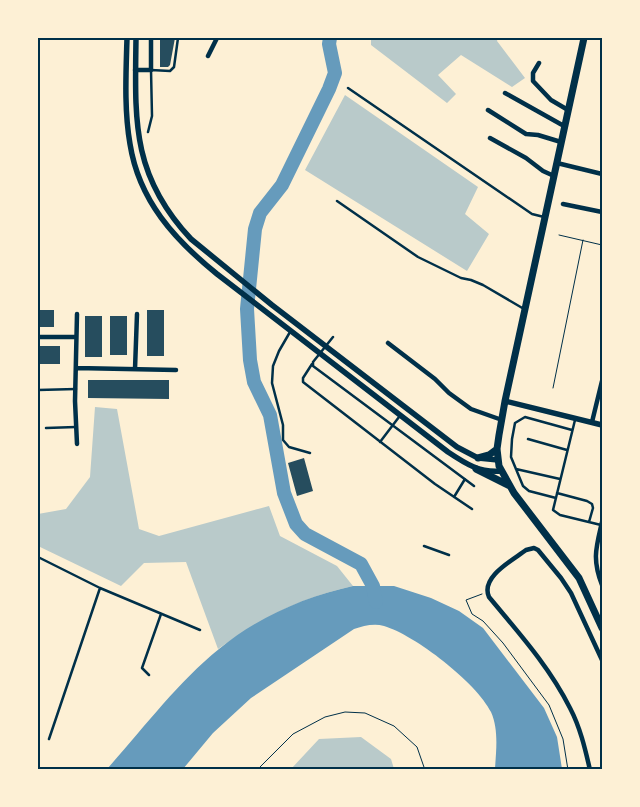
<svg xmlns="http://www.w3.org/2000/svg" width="640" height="807" font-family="'DM Sans',sans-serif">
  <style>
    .green { fill: #b9caca }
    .water { fill: #669bbc }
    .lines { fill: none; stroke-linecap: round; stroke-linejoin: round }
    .river { stroke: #669bbc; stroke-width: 14 }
    .building { fill: #264d5e }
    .path { stroke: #003049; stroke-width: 1 }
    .service { stroke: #003049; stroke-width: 2.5 }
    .minor { stroke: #003049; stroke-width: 4.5 }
    .tertiary { stroke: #003049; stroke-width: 5.5 }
    .secondary { stroke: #003049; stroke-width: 7 }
    .neatline { fill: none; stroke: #003049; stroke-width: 2 }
  </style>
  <rect width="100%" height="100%" fill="#fdf0d5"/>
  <!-- green -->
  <path class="green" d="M371,38H498L497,41L525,78L512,87L461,55L438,75L456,94L447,103L371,45Z
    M345,95L478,187L465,214L489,234L467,271L305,170Z
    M95,407L117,409L139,529L159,536L269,506L280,536L337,566L353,586C299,598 262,618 218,649L186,562L144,563L121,586L38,546V514L66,509L90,477Z
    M361,737L391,759L394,769H291L319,739Z"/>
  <!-- water -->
  <path class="water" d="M353,586H394L431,598L459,611L483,628L544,708L557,737L562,769H495C496,751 499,730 491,712C477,683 415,635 384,626C374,623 363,626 354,629L251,698L213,733L183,769H107C142,730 178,682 219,649C258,617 304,597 353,586Z"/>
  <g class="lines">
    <!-- river -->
    <path class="river" d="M330,38L329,44L335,73L329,89L282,185L260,213L255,229L247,309L250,360L254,382L270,415L284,493L296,524L305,534L361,564L373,586L376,602"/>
  </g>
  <!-- building -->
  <path class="building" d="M160,38H175L170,65L168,67H160Z
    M38,310H54V327H38Z
    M147,310H164V356H147Z
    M85,316H102V357H85Z
    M110,316H127V355H110Z
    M38,346H60V364H38Z
    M88,380H169V399L88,398Z
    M304,458L313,491L297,496L288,463Z"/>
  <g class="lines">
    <!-- path -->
    <path class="path" d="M559,235L602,245
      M553,388L583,240
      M482,594L466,600L472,614L483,621L503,643L549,705L563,739L568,770
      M257,770L293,734L325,717L345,712L365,713L394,726L417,747L425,770"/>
    <!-- service -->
    <path class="service" d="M348,88L532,214L544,217
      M148,132L152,116L151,70L170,71L174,67L178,38
      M337,201L418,257L461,278L471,280L483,285L524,309
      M290,332L279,351L273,366L272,383L283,425V440L289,447L310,453
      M333,337L313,362V366L474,486
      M312,364L303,378V382L435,484L472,509
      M38,390L76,389
      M575,420L553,510L560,515L601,525
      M46,428L76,427
      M528,439L567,450
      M380,442L399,417
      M516,469L560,479
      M557,493L587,501L592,504L593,508L589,522
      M454,497L465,479
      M556,498L529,491L523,486L511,457L512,439L515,423L525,417L572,430
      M424,546L449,555
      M38,557L100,588L200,630
      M149,675L142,668L161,614
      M49,739L100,588"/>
    <!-- minor -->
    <path class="minor" d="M208,56L217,38
      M539,63L533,73V81L551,100L568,110
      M135,70H151V38
      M505,93L564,126
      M488,110L526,134L538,135L561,142
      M490,138L526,158L543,171L554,176
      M557,163L602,174
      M563,204L602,212
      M77,314L75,401L77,444
      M38,337H76
      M388,343L435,379L449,393L471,409L502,420
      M76,368L176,370
      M135,369L137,314
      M592,422L602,381
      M602,522C596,548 592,559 602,585
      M590,770C585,748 580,727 570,708C549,666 518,632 489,597C480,577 513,560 526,550L534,548L538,550L561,578L571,593L602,660"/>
    <!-- tertiary -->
    <path class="tertiary" d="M127,38C126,73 124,110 130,144C139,201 175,240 217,274L448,452C466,464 480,473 501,471
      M136,38C135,120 131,175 191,239L272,305L457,447L478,458L498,460
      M505,401L602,425"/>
    <!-- secondary -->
    <path class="secondary" d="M584,38L505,401L499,435L497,449L499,466L514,493L579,578L602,628
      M478,458L489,455L497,449
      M476,469L508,485"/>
  </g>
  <!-- border -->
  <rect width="640" height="807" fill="none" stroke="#fdf0d5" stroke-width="78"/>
  <rect x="39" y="39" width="562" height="729" class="neatline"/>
</svg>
